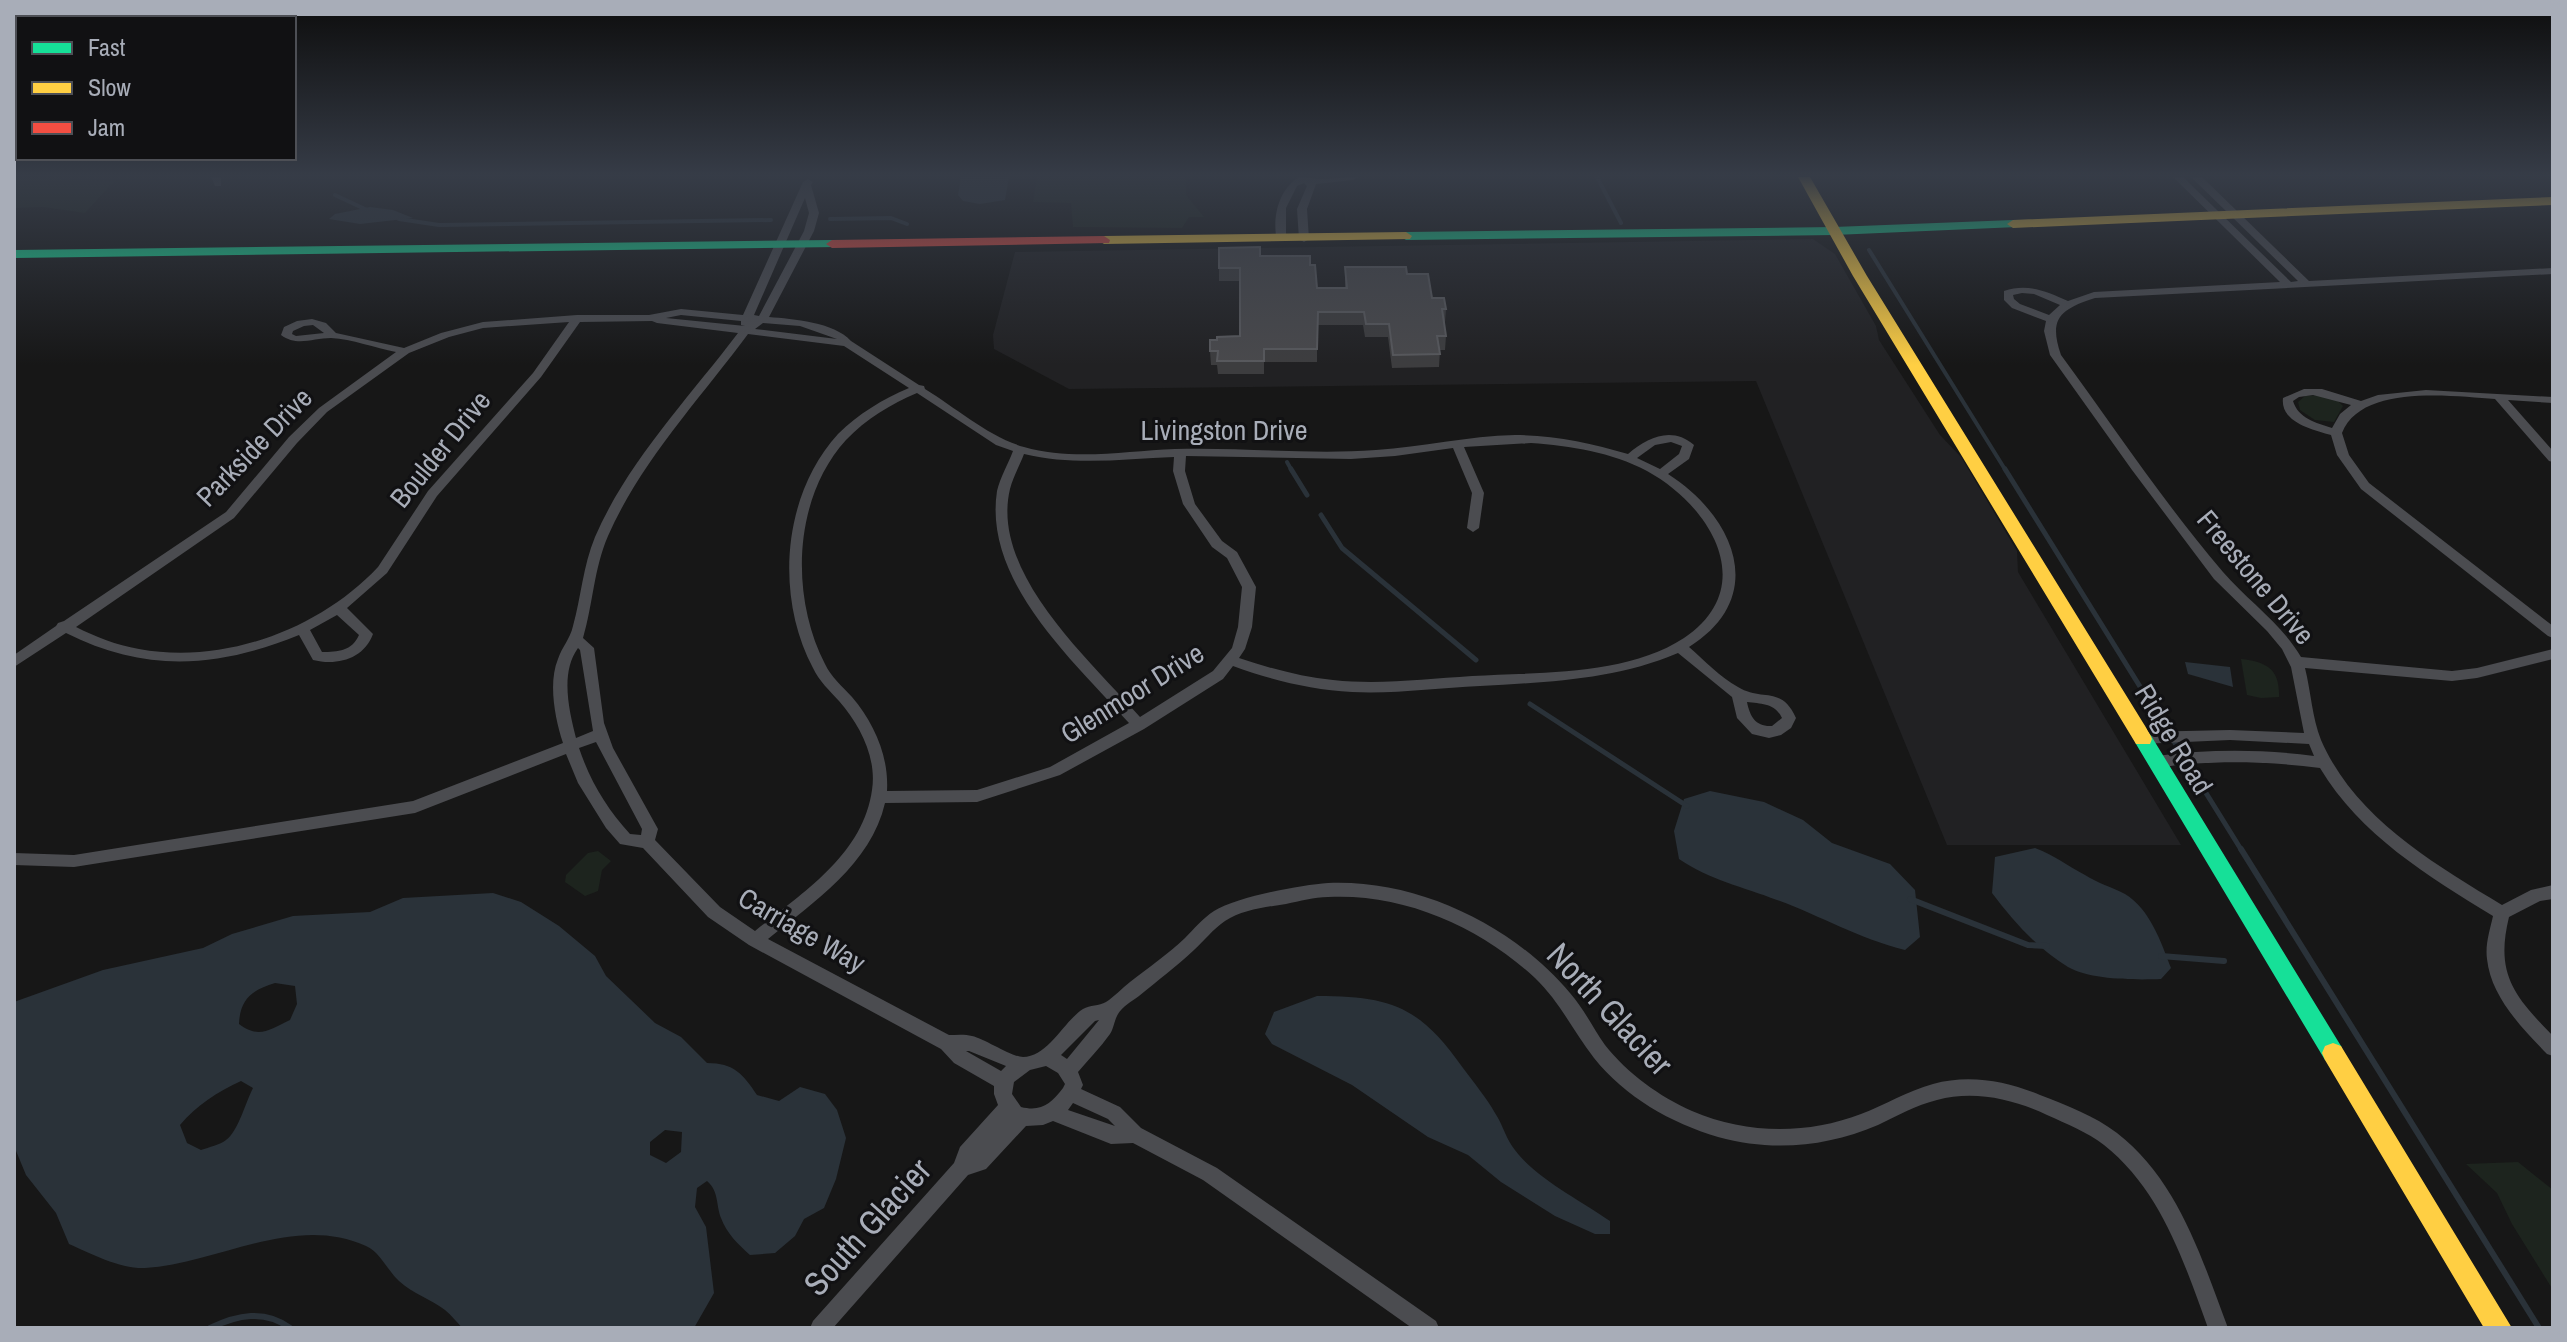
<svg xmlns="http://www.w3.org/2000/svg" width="2567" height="1342" font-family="'Archivo Narrow',sans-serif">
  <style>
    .built { fill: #212123 }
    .green { fill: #1d241e }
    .water { fill: #2a3239; fill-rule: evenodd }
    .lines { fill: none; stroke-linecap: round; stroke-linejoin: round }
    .stream-far2 { stroke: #2a3239; stroke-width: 4 }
    .stream-far1 { stroke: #2a3239; stroke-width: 5 }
    .stream { stroke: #2a3239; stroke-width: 6 }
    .street { fill: #4b4c50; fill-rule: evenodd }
    .fast { fill: #16e098; fill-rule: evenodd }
    .slow { fill: #ffcf43; fill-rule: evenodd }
    .jam { fill: #f24e42; fill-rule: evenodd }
    .wall { fill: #3d3d3f }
    .building { fill: #49494c; stroke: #58595d; stroke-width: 2 }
    .labels { text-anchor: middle; stroke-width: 6; stroke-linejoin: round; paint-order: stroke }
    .street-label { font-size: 28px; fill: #a8adb8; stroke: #111113 }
    .near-street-label { font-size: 34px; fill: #a8adb8; stroke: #111113 }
  </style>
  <rect width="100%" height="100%" fill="#171717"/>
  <!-- built -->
  <path class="built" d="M1813,239L1835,254L1876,326L1879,340L1940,435L1961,457L2017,551L2018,572L2181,845H1947L1756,381L1069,389L994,349L993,335L1015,252Z"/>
  <!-- green -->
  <path class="green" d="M1037,177H1186V195L1204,217H1189L1182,228L1073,227L1071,203L1033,202Z
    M14,178L114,181L85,213L43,207L14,208Z
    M2320,395L2336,399L2343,406L2334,422L2315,420L2300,410L2298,402L2305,396Z
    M2241,659C2267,662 2280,669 2279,697L2261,698L2247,695Z
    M598,851L611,861L602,870L598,891L585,896L565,882L566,875L588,853Z
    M2518,1162L2553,1190V1290L2512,1224L2497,1193L2466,1164Z"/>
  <!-- water -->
  <path class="water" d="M961,177H1009L1005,200L980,204L963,201L958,195Z
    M370,207L393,210L413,218L360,224L329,219L335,214Z
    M2185,662L2230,667L2233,687L2188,674Z
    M1710,791L1764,802L1803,820L1832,843L1890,864L1915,890L1920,937L1905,950C1859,939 1821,916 1777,900C1743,887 1710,880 1679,859L1674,831L1684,799Z
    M2035,848C2056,856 2066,865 2085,875C2097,883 2112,887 2125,894C2150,909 2161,942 2171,968L2161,979C2136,980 2091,980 2068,967C2038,949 2013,921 1992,893L1995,857Z
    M493,893L521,902L559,926L595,956L606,976L655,1023L681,1037L707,1063C734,1063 743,1074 757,1095L779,1101L800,1087L825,1094L837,1110L846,1138L836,1179L824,1208L804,1219L795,1236L775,1253L750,1255C738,1244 727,1234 721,1218C716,1205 719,1191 707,1181L697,1188L695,1207L706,1227L714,1293L694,1328H462C457,1322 451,1315 445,1310C431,1299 413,1294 399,1281C388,1271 380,1252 366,1246C294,1213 218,1264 145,1268C121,1269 91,1254 69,1244L56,1213L26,1175L14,1146V1002L103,970L203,948L232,934L293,916L370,912L403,898ZM275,983L295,986L297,1004L290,1020C269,1030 259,1039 239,1024C240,999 252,990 275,983ZM241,1081L253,1088C246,1101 238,1132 226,1140C220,1145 209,1147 201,1150L187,1143L180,1125C197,1105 217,1092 241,1081ZM665,1130L682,1132L681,1152L666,1163L650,1155V1142Z
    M1317,996C1392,996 1420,1007 1463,1068C1474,1083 1486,1097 1495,1113C1502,1123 1505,1136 1512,1146C1534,1178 1579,1199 1610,1221V1234H1595L1555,1216L1501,1182L1468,1155L1428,1137L1352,1085L1272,1044L1265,1034L1274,1012Z"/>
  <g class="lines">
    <!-- stream-far2 -->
    <path class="stream-far2" d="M1597,177L1621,223
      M335,195L367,210
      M399,219L439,225L771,220
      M830,219L891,218L907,224
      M1869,250L2006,471
      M1287,462L1292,471"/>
    <!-- stream-far1 -->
    <path class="stream-far1" d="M1291,469L1307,495
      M2005,469L2242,851
      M1321,515L1342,548L1476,660
      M1530,704L1687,806"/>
    <!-- stream -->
    <path class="stream" d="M2241,849L2539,1328
      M1910,899L2028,945L2047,946
      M2161,956L2224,961
      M210,1328C237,1315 265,1309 290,1328"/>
    <!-- street -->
    <path class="street" d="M211,177H221V186H215Z
      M1299,177L1321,179L1358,177L1353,180L1316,184L1307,209L1309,239L1304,242L1299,239L1297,209L1307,186L1304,183L1297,186L1286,208V239L1277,241C1272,218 1278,190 1299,177Z
      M2173,177H2183L2291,282L2298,281L2191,177H2202L2309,281L2553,268V274L2095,298C2061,309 2048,318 2061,355C2114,427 2164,503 2223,572C2248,601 2281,623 2301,657L2452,671L2477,668L2553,649V659L2477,678L2452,681L2305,668C2311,692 2312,717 2321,740C2355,818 2433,863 2502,905L2531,890L2553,885V899L2540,901L2509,917C2495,974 2514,996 2553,1036V1056L2547,1054C2522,1028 2491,997 2487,959C2485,944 2490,930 2493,916C2428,876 2360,835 2320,768C2265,761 2211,760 2156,768L2151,766L2149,762L2151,758L2156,756C2209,749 2261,749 2314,756L2309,744L2230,740L2141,744L2136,742L2134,738L2136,734L2141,732L2230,730L2304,733L2291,667L2282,649L2267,631L2214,579L2132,470L2050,355L2044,331L2046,321L2012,308L2004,300V291C2027,283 2046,291 2068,301L2094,292L2280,282ZM2022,293L2034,294L2060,305L2049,315L2020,304L2014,299L2013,295Z
      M808,179L813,182L811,185L819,213L814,231L769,317C793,319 834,322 851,341L919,385L924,386L925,389C956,408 989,437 1024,447C1073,461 1126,451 1175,449C1242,447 1309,455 1376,450C1422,447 1468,436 1515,435C1554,435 1591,443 1628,454C1648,437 1672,426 1694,445L1689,459L1668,474C1735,517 1769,597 1689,647C1705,661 1720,677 1738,687C1763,702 1781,685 1796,718L1791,728L1781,735L1769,738L1752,734L1737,718L1732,697L1678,653C1615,680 1548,682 1480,686C1437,688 1395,694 1352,692C1311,690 1271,680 1233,666L1223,679L1144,729L1060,775L977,802L885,803C871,864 814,902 768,939L949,1035C956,1035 965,1034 972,1036C985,1039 1012,1057 1023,1057C1048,1057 1064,1021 1083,1009C1090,1005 1099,1006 1106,1002C1114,997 1122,988 1130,982C1148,968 1168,954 1185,938C1194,929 1203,918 1214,911C1237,897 1300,885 1328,883C1417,879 1513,925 1570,993C1584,1009 1593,1028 1605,1045C1627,1073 1660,1097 1692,1111C1746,1134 1806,1135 1861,1114C1885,1105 1907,1091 1933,1084C1969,1074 2006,1081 2040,1095C2066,1105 2095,1116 2117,1133C2178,1180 2202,1259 2228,1328H2208C2184,1262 2161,1190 2104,1145C2087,1132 2067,1124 2047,1115C2013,1099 1974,1090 1937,1100C1916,1105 1897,1116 1878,1125C1826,1147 1773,1152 1718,1137C1671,1123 1625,1097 1594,1058C1573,1031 1560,1002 1535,978C1480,927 1404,893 1328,897C1314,897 1300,901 1286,904C1266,907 1242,910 1225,921C1213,929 1204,941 1194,950C1176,967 1157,981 1139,996C1132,1001 1122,1007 1118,1014C1114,1021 1114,1028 1110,1034C1100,1048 1088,1060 1078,1072L1083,1085L1081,1089L1120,1107L1141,1128L1217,1168L1436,1321L1439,1328H1412L1203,1180L1133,1143L1111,1144L1053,1121L1043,1125L1026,1126L986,1169L968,1175L833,1328H810L813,1321L954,1163L960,1147L998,1105L994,1094V1086L954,1063L941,1049L749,945L708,917L643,848L620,844L606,828L578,783L566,754L415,813L74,867L14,865V853L74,855L413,801L563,743C555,719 548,683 558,659C562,647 570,639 573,626C581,597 583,566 595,537C628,461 688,399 738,333L657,323L652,321L580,322L541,377L437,496L387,573L347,608L373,634C364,659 337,666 313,660L299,635C218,668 145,673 66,633L14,667V655L56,626L58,623L64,621L226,512L289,437L319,408L396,352C375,348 352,339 331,338C313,338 297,347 281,335L284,327L297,321L312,319L326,323L336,333L404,348L441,333L483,322L577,315H649L681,309L743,315L803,182ZM805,198L809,213L804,231L759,316L754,315ZM681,315L741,321V325L745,326L666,318ZM569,322L533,373L428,491L378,567C320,629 224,665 139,649C116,645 96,637 76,627L234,518L297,443L327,412L409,353L449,337L483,328ZM763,323L800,326L837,339L755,329ZM313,325L324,333L296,336L292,334L293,331L304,326ZM748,334L844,346L909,388C883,399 858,414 838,434C782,495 775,597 813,668C819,681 830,691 839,701C860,725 877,758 872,790C863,855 802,893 755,931L720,907L655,840L658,829L613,748L604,723L594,648L583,638C593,604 594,568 608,536C641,461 700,399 748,334ZM917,393L996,445L1013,451C1008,464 1000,478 997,491C983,582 1075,662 1129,723L1050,767L977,790L887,791C889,756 874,723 852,697C842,686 831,677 825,664C790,596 793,498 846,440C866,419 891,404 917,393ZM1671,442L1682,446L1679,454L1660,469L1637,458L1655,445ZM1531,443C1571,446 1611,452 1647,471C1711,506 1760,587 1684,638C1626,676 1538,672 1472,676C1425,679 1379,685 1333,680C1301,677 1269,668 1239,658L1245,649L1252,627L1256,587L1237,552L1222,541L1195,504L1185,471L1186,456L1351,459L1395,456L1453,448L1472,493L1467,528L1473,532L1479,528L1484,493L1464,447ZM1024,454C1074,466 1124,459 1174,457L1173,471L1183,504L1212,547L1227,558L1242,587L1238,627L1232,648L1213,671L1140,717C1090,660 990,573 1010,489C1013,477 1020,465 1024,454ZM337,615L359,635C352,651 338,652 322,652L310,630ZM578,648L580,650L593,731L576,738C569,710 560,673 578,648ZM1747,702C1762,704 1775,703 1782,718L1772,726C1756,727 1750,717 1747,702ZM596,742L642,829L641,835L630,834C607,809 590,781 579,748ZM1099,1020L1067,1059L1061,1055L1095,1021ZM966,1051H969L1006,1066L1001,1071ZM1046,1066L1058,1073L1065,1084L1063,1088C1051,1104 1041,1112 1021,1107L1012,1094L1014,1082L1030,1070ZM1073,1103L1108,1119L1115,1126L1068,1110Z
      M2304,389H2322L2361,401L2378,395L2426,390L2553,397V403L2508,400L2553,451V462L2549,461L2495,399C2452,396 2361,384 2342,433L2349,455L2369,483L2553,626V638L2548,636L2361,489L2337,455L2331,435C2312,430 2280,422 2283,398ZM2313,395L2351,405L2340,414L2332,428C2316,423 2298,418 2293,401L2299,397Z"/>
    <!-- fast -->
    <path class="fast" d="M2013,220L2019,224L2017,227L1834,235L1406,240L1400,236L1406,232L1834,227Z
      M832,240L837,241V247L14,258V250Z
      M2143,732L2150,734L2341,1046L2344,1053L2341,1060L2333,1063L2325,1060L2136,744L2134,739L2136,734Z"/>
    <!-- slow -->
    <path class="slow" d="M1798,177H1810L1867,276L2150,734L2152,739L2150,744H2136L1853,276Z
      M2553,197V205L2013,228L2007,224L2013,220Z
      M1406,232L1412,236L1410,239L1104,244L1098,240L1104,236Z
      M2333,1043L2341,1046L2512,1328H2484L2325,1060L2322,1053L2325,1046Z"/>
    <!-- jam -->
    <path class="jam" d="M1104,236L1110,240L1109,243L832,248L826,244L832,240Z"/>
  </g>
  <!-- wall -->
  <path class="wall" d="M1219,248L1310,265L1317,288H1345V267L1407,274L1432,298L1446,309L1445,322H1444L1446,336L1445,350H1440L1439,367L1392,368L1388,337H1365L1363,325H1317V362H1264V374H1218L1217,365H1211L1210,351L1240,336V281H1219Z"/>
  <!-- building -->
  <path class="building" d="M1260,247V256H1310V265H1315L1317,288H1347L1345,267H1406L1407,274H1428L1432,298H1444L1446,309H1442L1446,336H1437L1440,354L1393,355L1389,324H1366L1364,312H1318L1317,349H1264V361H1217L1218,351H1210V340H1217V337L1240,336V268H1219V248Z"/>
  <!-- sky -->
  <linearGradient id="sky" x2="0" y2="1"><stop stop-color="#0d0d0d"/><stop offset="0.48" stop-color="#363c47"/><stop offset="1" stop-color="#363c47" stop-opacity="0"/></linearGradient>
  <rect width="2567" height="365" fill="url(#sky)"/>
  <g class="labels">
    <!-- street labels -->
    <g class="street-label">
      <text x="1224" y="440">Livingston Drive</text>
      <text transform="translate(254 447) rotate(-46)" y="10">Parkside Drive</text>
      <text transform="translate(440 449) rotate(-51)" y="10">Boulder Drive</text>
      <text transform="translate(2256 577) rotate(50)" y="10">Freestone Drive</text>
      <text transform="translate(1132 693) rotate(-32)" y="10">Glenmoor Drive</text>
      <text transform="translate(2174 739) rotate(59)" y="10">Ridge Road</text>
      <text transform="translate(802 930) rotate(30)" y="10">Carriage Way</text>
    </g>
    <!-- near-street labels -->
    <g class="near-street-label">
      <text transform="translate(1610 1009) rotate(47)" y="12">North Glacier</text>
      <text transform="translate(867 1227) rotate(-48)" y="12">South Glacier</text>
    </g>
  </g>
  <!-- border -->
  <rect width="2567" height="1342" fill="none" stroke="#a8adb8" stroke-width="32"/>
  <!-- legend -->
  <rect x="16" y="16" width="280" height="144" fill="#111113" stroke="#4d4f55" stroke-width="2"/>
  <rect x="32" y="42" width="40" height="12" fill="#16e098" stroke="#4d4f55" stroke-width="2"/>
  <text x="88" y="56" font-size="24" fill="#a8adb8">Fast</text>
  <rect x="32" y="82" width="40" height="12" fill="#ffcf43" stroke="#4d4f55" stroke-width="2"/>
  <text x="88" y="96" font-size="24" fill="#a8adb8">Slow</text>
  <rect x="32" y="122" width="40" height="12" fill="#f24e42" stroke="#4d4f55" stroke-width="2"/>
  <text x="88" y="136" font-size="24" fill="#a8adb8">Jam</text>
</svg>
